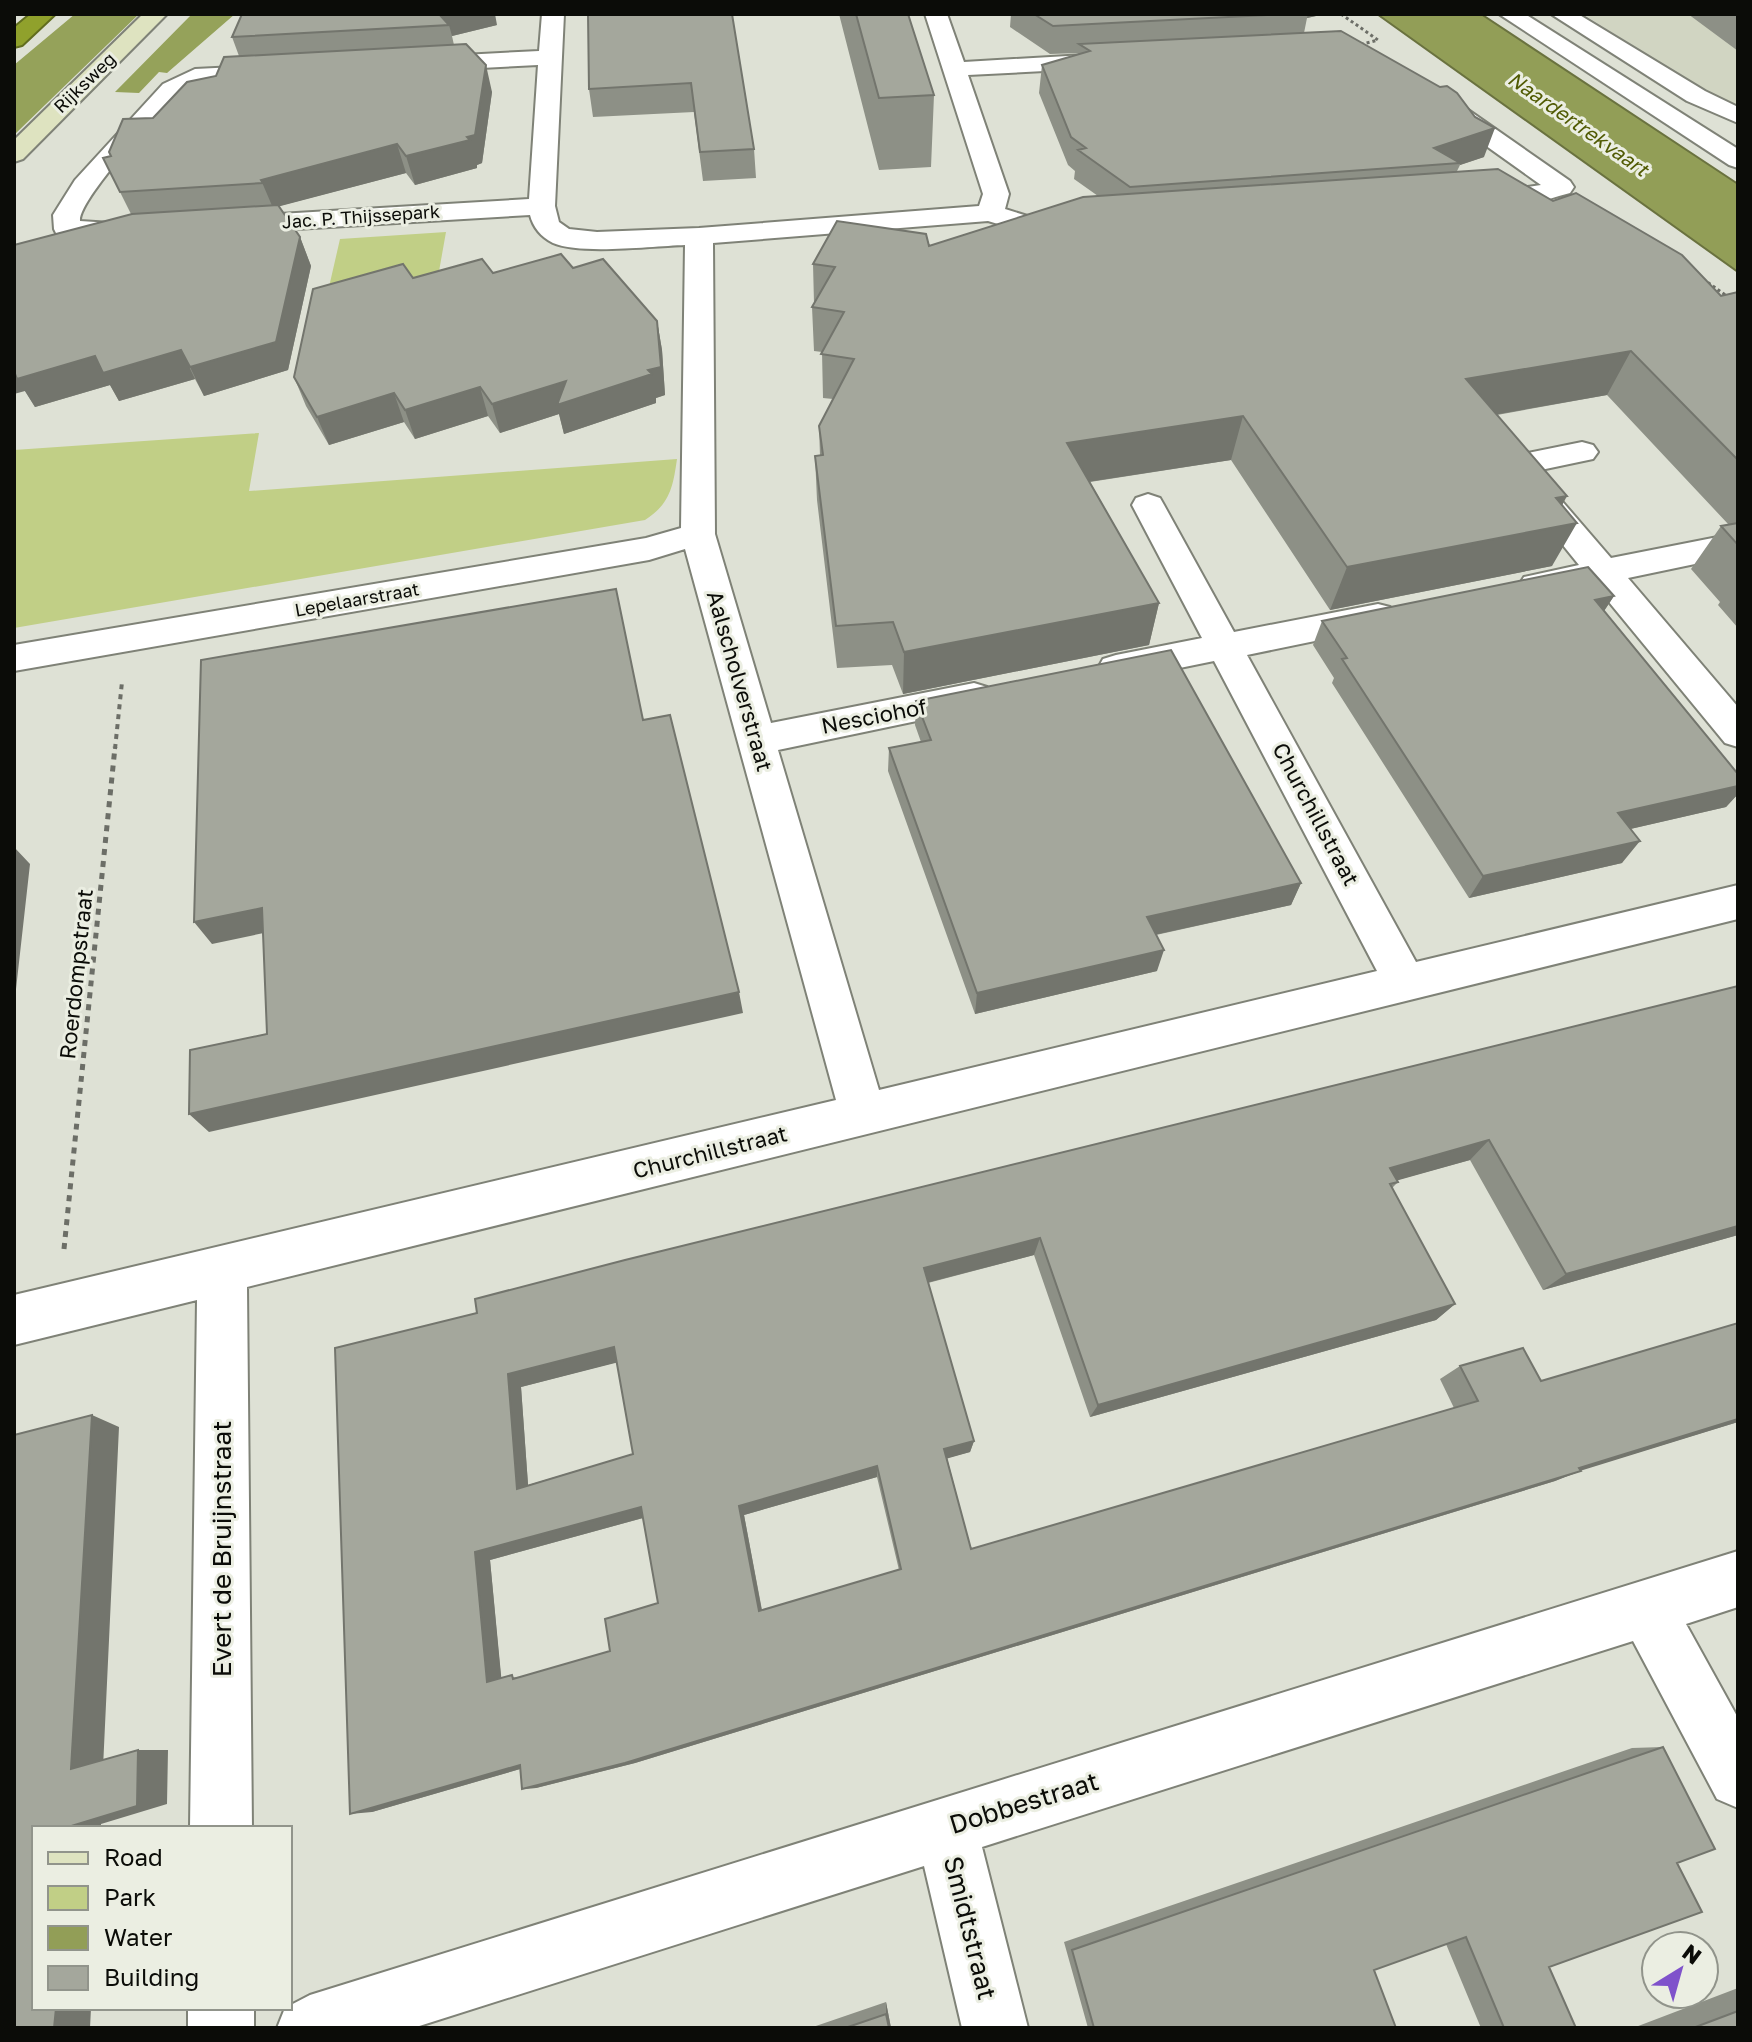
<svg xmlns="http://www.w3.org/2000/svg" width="1752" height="2042" font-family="'Golos Text',sans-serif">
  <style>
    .built { fill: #d1d5c2 }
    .green { fill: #c1cf86 }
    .forest { fill: #95a25a }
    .water { fill: #929e57; stroke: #6a723f; stroke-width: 2 }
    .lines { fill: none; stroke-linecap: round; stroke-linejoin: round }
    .minor-casing { stroke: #7f8277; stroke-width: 4 }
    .tertiary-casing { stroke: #7f8277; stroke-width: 4 }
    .secondary-casing { stroke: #7f8277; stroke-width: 4 }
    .motorway-casing { stroke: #616d1f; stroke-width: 4 }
    .path-far2 { stroke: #6c6e67; stroke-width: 3; stroke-dasharray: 3 3; stroke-linecap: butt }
    .path-far1 { stroke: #6c6e67; stroke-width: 4; stroke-dasharray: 5 5; stroke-linecap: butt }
    .path { stroke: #6c6e67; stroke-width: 5; stroke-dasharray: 6 6; stroke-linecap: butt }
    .minor { fill: #fff; fill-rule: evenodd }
    .tertiary { fill: #fff; fill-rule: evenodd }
    .secondary { fill: #dee3c0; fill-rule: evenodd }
    .motorway { fill: #90a12c; fill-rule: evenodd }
    .wall { fill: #8d9086; fill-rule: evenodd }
    .shaded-wall { fill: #73756d }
    .building { fill: #a4a79c; stroke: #73756d; stroke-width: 2; fill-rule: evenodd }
    .labels { text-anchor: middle; stroke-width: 6; stroke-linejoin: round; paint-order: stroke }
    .far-street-label { font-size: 18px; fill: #0b0c08; stroke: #ebeee2 }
    .far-water-label { font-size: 20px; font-style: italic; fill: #515b04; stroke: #ebeee2 }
    .street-label { font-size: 22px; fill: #0b0c08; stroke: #ebeee2 }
    .near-street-label { font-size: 26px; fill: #0b0c08; stroke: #ebeee2 }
  </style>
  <rect width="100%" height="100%" fill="#dee1d5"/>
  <!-- built -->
  <path class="built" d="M1583,14H1738V111L1700,88Z"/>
  <!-- green -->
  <path class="green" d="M446,232L438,277L329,287L340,239Z
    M259,433L249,491L677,459C673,487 670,504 645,520L14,628V450Z"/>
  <!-- forest -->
  <path class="forest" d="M75,14H139L14,135V65Z
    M192,14H235L167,73L159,72L139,93L115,92Z"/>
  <!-- water -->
  <path class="water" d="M1377,14H1481L1738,184V272Z"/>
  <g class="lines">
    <!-- minor casing -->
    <g class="minor-casing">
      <path id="minor" d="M542,14H564L555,206L559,222L569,229L597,232L699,228L979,206L983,194L925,14H947L964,62L1102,54L1110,56L1114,61L1110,66L1102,68L968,75L1009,194L1005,209L1037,219L1079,223L1082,229L1079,235H1035L988,221L713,243L715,534L771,723L974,683L987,687L993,696L987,705L974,709L778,750L879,1090L1377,971L1214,661L1116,681L1103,677L1098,668L1103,659L1116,655L1202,638L1132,505L1136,498L1148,494L1160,498L1164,505L1234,632L1378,604L1390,607L1396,616L1390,625L1378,628L1247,655L1416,962L1738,885V919L247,1287L252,1828H190L197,1300L14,1345V1295L836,1100L685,549L649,560L14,671V645L646,538L681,528L685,245C654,246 580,255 553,243C541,237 533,227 530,215L229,233L220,231L216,225L220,219L229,217L529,199L538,65L424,71L416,69L412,64L416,59L424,57L539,51Z
        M1551,14H1578L1705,91L1738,107V123L1687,101Z
        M275,65L283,67L287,72L283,77C257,84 223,74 198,84C175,93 78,198 80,221L143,225L146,231L143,237L133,239L57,235L54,229L53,215L75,180L163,84L195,69Z
        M1442,96L1451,98L1570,181L1574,187L1570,193C1540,201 1504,215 1472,207L1468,201L1472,195L1541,185L1433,108L1430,103L1433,98Z
        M1582,442L1593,445L1598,452L1593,459L1536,471L1611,558L1738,533V555L1628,578L1738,707V747L1725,743L1595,585L1536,597L1524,593L1519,585L1524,577L1579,565L1498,465L1503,458Z
        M1738,1551V1607L1686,1624L1738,1718V1808L1717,1799L1633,1641L982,1847L1028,2028H962L924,1866L413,2028H277L285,2008L310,1995Z
        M188,2008H254V2028H188Z"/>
    </g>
    <!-- tertiary casing -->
    <g class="tertiary-casing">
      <path id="tertiary" d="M1499,14H1525L1738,149V168L1729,165Z"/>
    </g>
    <!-- secondary casing -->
    <g class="secondary-casing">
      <path id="secondary" d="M143,14H167L23,159L14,162V140Z"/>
    </g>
    <!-- motorway casing -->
    <g class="motorway-casing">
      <path id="motorway" d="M31,14H55L22,45L14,47V28Z"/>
    </g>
    <!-- path-far2 -->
    <path class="path-far2" d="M1341,14L1378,40L1359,45
      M1703,279L1738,304"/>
    <!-- path-far1 -->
    <path class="path-far1" d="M115,749L122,682"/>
    <!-- path -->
    <path class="path" d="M64,1249L115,747"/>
    <!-- minor -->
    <use href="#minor" class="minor"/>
    <!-- tertiary -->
    <use href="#tertiary" class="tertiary"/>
    <!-- secondary -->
    <use href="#secondary" class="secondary"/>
    <!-- motorway -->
    <use href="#motorway" class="motorway"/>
  </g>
  <!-- wall -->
  <path class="wall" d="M242,14L497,25L452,36L454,45L492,92L482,163L477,165V168L415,185L406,173L279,206L300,237L311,266L288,370L204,396L195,379L119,401L110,385L35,407L25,391L131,214L103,158L111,156L153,118L216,76L239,56L232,37Z
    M732,14L754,149L756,178L703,181L694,112L593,117L589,89Z
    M839,14H908L934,95L931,167L879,170Z
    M1011,14H1317L1316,16L1307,18L1304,33L1484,157L1460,165L1457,171L1553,201L1721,296L1738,292V628L1718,605L1720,602L1691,569L1721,526L1729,525L1607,395L1497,415L1562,506L1552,566L1330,610L1231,460L1090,482L1159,603L1149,645L903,694L892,665L837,668L817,500L815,456H820L819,426L833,399L823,398L822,352L814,351L812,307L814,303L813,264L929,246L1098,196L1074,179L1075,171L1068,165L1039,93L1042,65L1078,55V53L1050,54L1010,27Z
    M1688,14H1738V51Z
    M573,268L657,321L662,350L665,395L656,398V403L564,434L559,414L500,433L488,416L415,439L404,422L329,445L306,406L294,377L413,278Z
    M1614,596L1604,611L1738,774V794L1726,807L1630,829L1622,863L1469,898L1332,683L1334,678L1313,645L1322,621Z
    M916,701L1301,883L1291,905L1156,935L1157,971L975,1014L888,771L889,748L921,742L915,725Z
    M1738,986V1235L1543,1290L1470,1160L1397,1180L1398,1182L1392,1188L1455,1304L1436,1320L1090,1417L1034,1255L928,1283L974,1441L970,1452L947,1458L971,1549L1454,1408L1440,1379L1460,1366L1541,1381L1738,1323V1422L1580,1470L1555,1481L635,1763L536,1788L522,1789L520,1769L372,1812L477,1313ZM617,1362L633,1454L528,1485L521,1387ZM877,1477L899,1570L762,1610L744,1515ZM643,1518L658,1603L610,1651L520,1677L501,1678L490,1560Z
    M1663,1747L1677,1863L1549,1967L1576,2028H1481L1446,1944L1374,1970L1396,2028H1088L1064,1942L1632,1748Z
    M1738,1988V2028H1633Z
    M886,2002L891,2028H810Z"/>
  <!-- shaded-wall -->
  <path class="shaded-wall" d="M437,14H495L497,25L452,36L449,25Z
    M1308,14H1317L1316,16L1307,18Z
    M486,65L492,92L482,163L477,165V168L415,185L406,156L467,137Z
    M1495,128L1484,157L1460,165V163L1434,148Z
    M397,144L406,173L273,208L261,180Z
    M300,237L311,266L288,370L204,396L190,367Z
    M657,321L662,350L665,395L656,398V403L564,434L559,414L500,433L492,404L566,381L648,370Z
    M181,350L195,379L119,401L110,385L35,407L25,391L14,394V368L95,356Z
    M1631,351L1607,395L1448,423L1466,379Z
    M480,387L488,416L415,439L405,410Z
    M394,393L404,422L329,445L317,417Z
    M1243,416L1231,460L1061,486L1067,443Z
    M1567,496L1550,528L1577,523L1552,566L1330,610L1347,567L1556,498Z
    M1614,596L1598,620L1595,600Z
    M1159,603L1149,645L903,694L904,652Z
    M1738,786V794L1726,807L1600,836L1618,813Z
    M1640,841L1622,863L1469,898L1483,876Z
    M14,847L30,864L14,1007Z
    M1301,883L1291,905L1140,938L1147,917Z
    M262,908L278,930L212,944L194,922Z
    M1164,950L1157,971L975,1014L977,993Z
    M739,992L743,1013L209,1132L189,1114Z
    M1489,1140L1470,1160L1374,1187L1390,1168Z
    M1738,1226V1235L1543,1290L1566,1274Z
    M1040,1238L1034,1255L922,1284L924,1268Z
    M1455,1304L1436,1320L1090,1417L1098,1405Z
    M614,1347L623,1361L521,1387L529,1498L517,1489L508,1374Z
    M92,1415L119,1427L103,1768L71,1769Z
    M1738,1419V1422L1554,1479L1579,1468Z
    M974,1441L970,1452L942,1460L944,1449Z
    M877,1466V1477L744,1515L763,1617L759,1611L739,1506Z
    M1581,1471L1555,1481L635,1763L536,1788L522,1789Z
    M641,1507L650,1516L490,1560L502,1685L487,1682L475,1552Z
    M138,1750H168L167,1804L101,1824V1828H68Z
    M520,1765H534L372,1812L350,1814Z
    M886,2002L891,2028H889L886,2014Z
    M56,2008H91L90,2028H54Z"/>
  <!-- building -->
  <path class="building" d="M242,14H439L449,25L232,37Z
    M588,14H732L754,149L700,152L691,83L589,89Z
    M856,14H908L934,95L879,98Z
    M1034,14H1285L1053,26Z
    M1341,31L1440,87L1447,86L1457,93L1475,117L1495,128L1434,148L1460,163L1130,187L1078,150L1086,148L1071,137L1042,65L1090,51L1079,44Z
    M466,44L486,65L475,135L467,137L470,140L406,156L397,144L261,180L263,183L120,192L103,158L111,156L109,152L123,119L153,118L187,82L216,76L224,57Z
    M1498,169L1553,201L1576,193L1682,255L1721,296L1738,292V460L1631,351L1466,379L1567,496L1556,498L1577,523L1347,567L1243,416L1067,443L1159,603L904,652L893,622L836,626L815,456L823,455L819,426L854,359L821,354L844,312L812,307L835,267L813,264L837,221L926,234L929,246L1083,197Z
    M278,205L300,237L276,342L190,367L181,350L103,373L95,356L17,379L14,371V245L132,214Z
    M561,254L573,268L603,259L657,321L661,367L648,370L652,374L557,405L566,381L492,404L480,387L405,410L394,393L317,417L294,377L313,289L403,264L413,278L482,259L493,273Z
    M1738,523V545L1721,526Z
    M1588,567L1614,596L1595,600L1738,774V786L1618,813L1640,841L1483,876L1342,659L1347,658L1322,621Z
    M616,589L643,720L670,715L739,992L189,1114L190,1050L267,1034L262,908L194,922L201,660Z
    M1171,650L1301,883L1147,917L1164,950L977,993L889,748L931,740L916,701Z
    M1738,986V1226L1566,1274L1489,1140L1390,1168L1398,1182L1390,1184L1455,1304L1098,1405L1040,1238L924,1268L974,1441L944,1449L971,1549L1478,1401L1460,1366L1523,1348L1541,1381L1738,1323V1419L1579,1468L1581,1471L625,1763L522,1789L520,1765L350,1814L335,1348L477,1313L475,1299L625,1260ZM614,1347L633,1454L517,1489L508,1374ZM877,1466L901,1569L759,1611L739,1506ZM641,1507L658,1603L605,1619L610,1651L513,1679L512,1675L487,1682L475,1552Z
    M92,1415L71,1769L138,1750L137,1806L68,1827V1828H34V2008H56L54,2028H14V1435Z
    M1663,1747L1715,1849L1677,1863L1702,1912L1549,1967L1576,2028H1504L1466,1937L1374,1970L1396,2028H1094L1072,1950Z
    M1738,2011V2028H1693Z
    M886,2014L889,2028H845Z"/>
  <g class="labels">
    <!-- far-street labels -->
    <g class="far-street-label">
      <text transform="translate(85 83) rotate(-44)" y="6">Rijksweg</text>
      <text transform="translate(361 217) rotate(-4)" y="6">Jac. P. Thijssepark</text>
      <text transform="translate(357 600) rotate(-10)" y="6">Lepelaarstraat</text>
    </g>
    <!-- far-water labels -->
    <g class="far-water-label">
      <text transform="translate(1578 124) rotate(35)" y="7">Naardertrekvaart</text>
    </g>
    <!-- street labels -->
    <g class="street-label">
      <text transform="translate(740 681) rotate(74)" y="8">Aalscholverstraat</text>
      <text transform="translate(874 716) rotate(-11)" y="8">Nesciohof</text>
      <text transform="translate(1316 814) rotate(62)" y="8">Churchillstraat</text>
      <text transform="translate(76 974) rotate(-84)" y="8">Roerdompstraat</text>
      <text transform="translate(710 1152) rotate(-14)" y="8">Churchillstraat</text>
    </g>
    <!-- near-street labels -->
    <g class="near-street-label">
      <text transform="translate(222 1549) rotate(-90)" y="9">Evert de Bruijnstraat</text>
      <text transform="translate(1024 1803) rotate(-17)" y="9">Dobbestraat</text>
      <text transform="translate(970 1928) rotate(76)" y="9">Smidtstraat</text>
    </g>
  </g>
  <!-- border -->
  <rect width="1752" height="2042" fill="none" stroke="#0b0c08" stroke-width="32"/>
  <!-- legend -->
  <rect x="32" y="1826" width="260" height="184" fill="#ebeee2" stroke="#91948b" stroke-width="2"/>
  <rect x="48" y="1852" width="40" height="12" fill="#dee3c0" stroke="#91948b" stroke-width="2"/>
  <text x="104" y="1866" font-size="24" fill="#0b0c08">Road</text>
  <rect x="48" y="1886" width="40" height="24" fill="#c1cf86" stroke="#91948b" stroke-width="2"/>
  <text x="104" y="1906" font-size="24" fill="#0b0c08">Park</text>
  <rect x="48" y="1926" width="40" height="24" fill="#929e57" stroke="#91948b" stroke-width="2"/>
  <text x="104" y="1946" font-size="24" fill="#0b0c08">Water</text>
  <rect x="48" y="1966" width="40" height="24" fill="#a4a79c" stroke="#91948b" stroke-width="2"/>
  <text x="104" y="1986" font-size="24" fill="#0b0c08">Building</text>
  <!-- north arrow -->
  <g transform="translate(1680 1970) rotate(37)"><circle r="38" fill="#ebeee2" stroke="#91948b" stroke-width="2"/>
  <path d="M0-6L14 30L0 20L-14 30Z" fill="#7f52cb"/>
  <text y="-12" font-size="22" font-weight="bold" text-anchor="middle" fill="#0b0c08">N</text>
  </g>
</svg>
